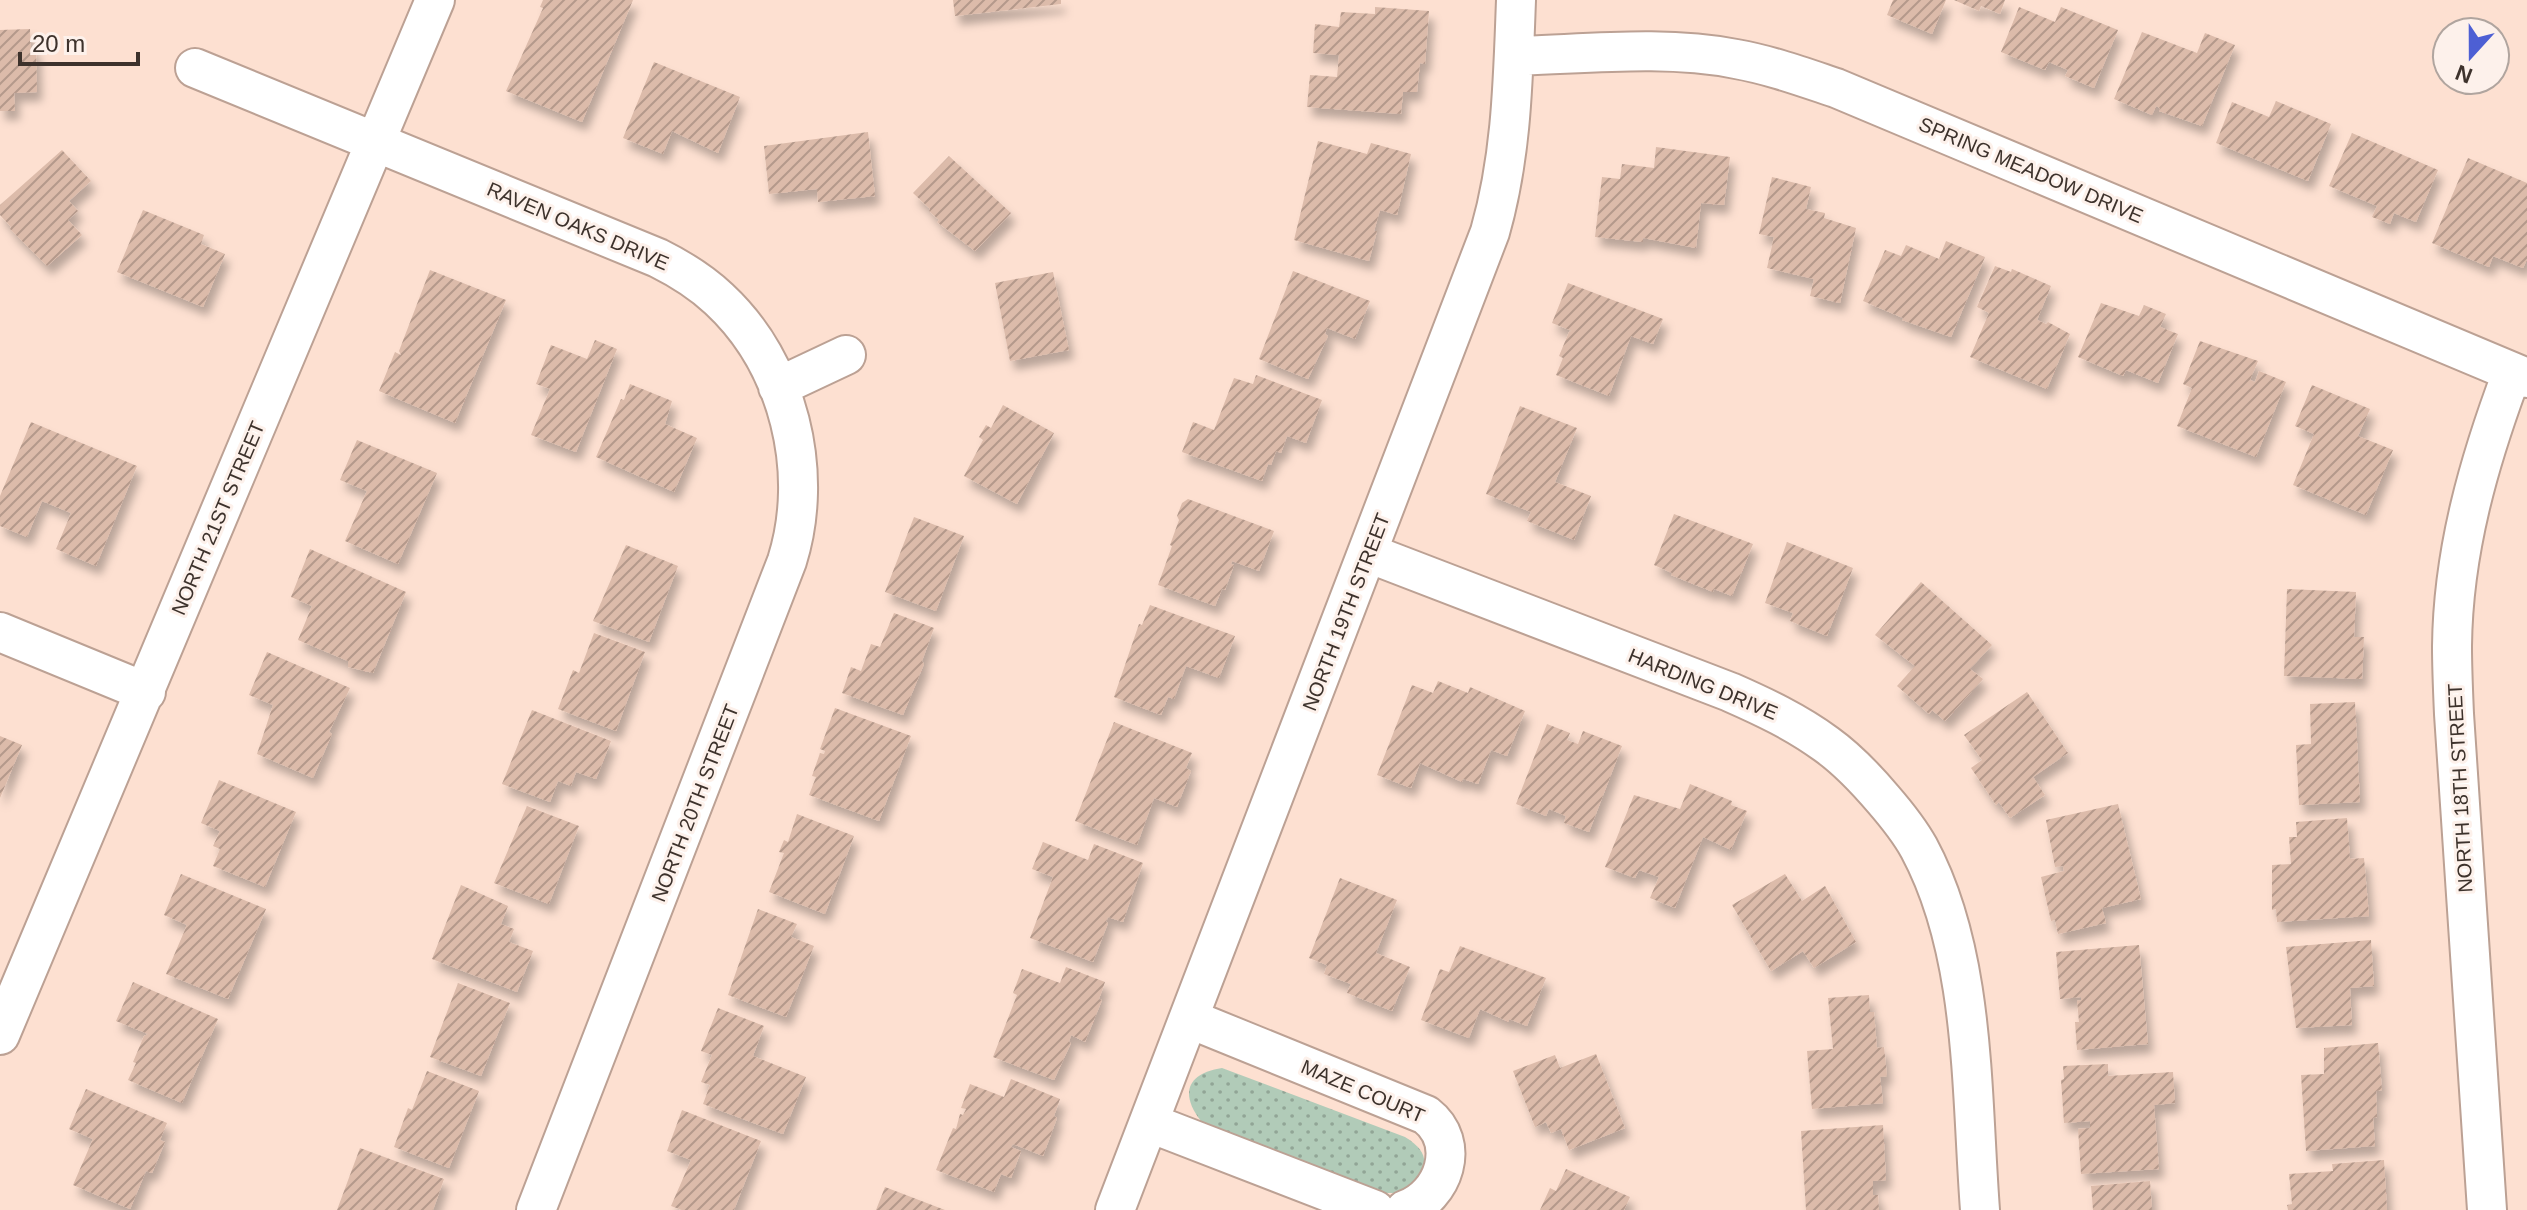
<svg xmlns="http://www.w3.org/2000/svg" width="2527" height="1210" font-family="Helvetica,sans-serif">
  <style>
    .garden { fill: url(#garden-dots) }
    .building { fill: url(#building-hatch); filter: url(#shadow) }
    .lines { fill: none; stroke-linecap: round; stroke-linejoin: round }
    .minor-casing { stroke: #bca194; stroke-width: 42 }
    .minor { stroke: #fff; stroke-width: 38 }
    .labels { text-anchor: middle; stroke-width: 6; stroke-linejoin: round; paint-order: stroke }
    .street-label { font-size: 20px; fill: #3d322c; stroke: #fdf1eb }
  </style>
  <defs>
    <pattern id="garden-dots" width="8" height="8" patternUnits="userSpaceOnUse" patternTransform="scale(2)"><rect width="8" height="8" fill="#b1cbb8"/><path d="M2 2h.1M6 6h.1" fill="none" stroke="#91a596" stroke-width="1.8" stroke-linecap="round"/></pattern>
    <pattern id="building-hatch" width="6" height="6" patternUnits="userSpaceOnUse" patternTransform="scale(2)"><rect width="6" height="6" fill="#dcbbaa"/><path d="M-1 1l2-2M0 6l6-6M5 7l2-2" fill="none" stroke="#b4998b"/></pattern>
    <filter id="shadow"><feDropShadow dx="5" dy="9" stdDeviation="4" flood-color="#0004"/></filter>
  </defs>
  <rect width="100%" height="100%" fill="#fde0d1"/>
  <!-- garden -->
  <path class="garden" d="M1222,1068L1405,1137C1436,1156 1425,1173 1403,1193H1385L1201,1121C1179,1093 1188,1073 1222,1068Z"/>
  <!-- building -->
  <path class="building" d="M543,0H633L582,122L506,91L543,8L540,7Z
    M953,0H1061V4L955,16Z
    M1893,0H1946L1932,34L1887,15Z
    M1954,0H2005L2000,14L1981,6L1979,11Z
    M1375,7L1429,11L1425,64L1420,63L1417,92H1403L1401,114L1307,107L1310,75L1337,77L1339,55L1313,53L1315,24L1339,27L1341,12L1375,14Z
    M2019,7L2055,22L2061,7L2118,30L2094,88L2065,76L2068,70L2049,62L2045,70L2001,52Z
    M30,29L31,50L36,49L37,92L14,93L15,111H0V30Z
    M2142,32L2197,53L2205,33L2235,45L2202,126L2159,111L2160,108L2156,106L2152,115L2114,99Z
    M654,62L740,97L718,153L672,131L663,154L623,138Z
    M2276,101L2331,124L2308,181L2216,143L2232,102L2269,117Z
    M868,132L875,196L818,202L817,189L769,194L764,146Z
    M2352,133L2438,170L2416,222L2394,213L2390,224L2372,217L2377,206L2329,186Z
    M1318,141L1367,154L1371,143L1411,154L1397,215L1380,210L1374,231H1377L1369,261L1294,240Z
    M1656,147L1730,157L1724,205L1701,203L1696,248L1643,238V242L1595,237L1602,177L1620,179L1622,164L1654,168Z
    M62,150L91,181L69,201L78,211L68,220L82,235L47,266L10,229L11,227L0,215V205Z
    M949,156L1011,213L975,251L937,222L939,220L929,211L930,209L913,193Z
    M2468,158L2527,183V259L2523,268L2493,256L2489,267L2432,243Z
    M1772,177L1811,187L1806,209L1825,213L1824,218L1856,228L1840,303L1810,296L1814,279L1767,268L1774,237L1759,234Z
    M143,210L204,235L201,244L225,254L203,307L117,272Z
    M1946,241L1985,257L1951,337L1902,320L1903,318L1863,301L1885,250L1901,256L1906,245L1939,259Z
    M1995,266L2011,272L2012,269L2051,286L2037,320L2046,324L2048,322L2070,334L2047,389L1970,357L1989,313L1977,307Z
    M430,270L506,300L455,423L379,391L395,352L401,355L399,351Z
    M1293,271L1370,301L1355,339L1327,328L1325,334L1328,336L1308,379L1259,359Z
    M1053,272L1069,350L1010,361L995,283Z
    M1568,283L1663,319L1653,344L1631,336L1609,396L1556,375L1563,358L1559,356L1569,332L1572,331L1552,323Z
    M2101,303L2139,316L2144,305L2166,314L2160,327L2178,334L2158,383L2126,370L2123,376L2078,357Z
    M595,340L617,349L576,452L531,435L550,389L536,384L551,345L587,359Z
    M2200,341L2258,361L2250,380L2255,382L2259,371L2286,382L2256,457L2177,426L2192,388L2183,384Z
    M1256,375L1322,400L1306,443L1287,436L1281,453L1276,451L1271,465L1268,464L1262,481L1182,452L1193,422L1214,430L1234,378L1253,384Z
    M630,384L672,401L665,424L697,438L674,492L596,457L621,399L624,400Z
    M2312,385L2370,409L2358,436L2393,450L2366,515L2293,485L2314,434L2295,426Z
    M1003,405L1054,433L1017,504L964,476L983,440L979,437L986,425L991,428Z
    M1520,406L1577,428L1555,482L1591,496L1574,540L1527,521L1531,512L1486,494Z
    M31,422L137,466L96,566L56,549L71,513L59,508L42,501L27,537L0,526V496Z
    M357,440L437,473L398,564L345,541L367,491L340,480Z
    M1188,499L1274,531L1259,571L1232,561L1231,564L1234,565L1225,590L1222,589L1215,606L1158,585L1172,546L1170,545L1179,520L1177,516L1182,503Z
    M1674,514L1753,544L1732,596L1714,589L1713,592L1671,575L1672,573L1654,565Z
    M914,517L964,536L936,611L885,592Z
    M1787,542L1853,568L1827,636L1790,621L1793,613L1765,603Z
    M626,545L678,566L649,642L593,621Z
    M310,549L406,592L373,673L348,667V661L298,640L312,606L291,597Z
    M1921,582L1992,645L1970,669L1983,679L1945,721L1932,710L1929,714L1897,686L1915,666L1875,635Z
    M2287,589L2356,592L2354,637H2364L2362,679L2284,676Z
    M1150,605L1235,636L1219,678L1186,666L1174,699L1168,697L1161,715L1114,697L1139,624L1142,625Z
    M894,613L934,628L922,661L924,664L903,715L842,693L851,667L861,671L871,644L880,647Z
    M594,633L645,652L616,731L558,709L573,670L579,673Z
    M267,652L350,688L329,732L332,734L313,778L257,754L273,705L249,695Z
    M1438,681L1468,693L1470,687L1525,711L1507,756L1491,750L1478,784L1463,779L1462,782L1420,763L1411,788L1377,775L1412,685L1433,693Z
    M2027,692L2068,753L2033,777L2045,795L2010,818L1999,802L1996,805L1971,768L1982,760L1964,735Z
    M2355,702L2360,802L2299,805L2296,745L2311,744L2310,704Z
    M835,708L911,736L879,821L809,795L816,777L812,776L820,753L824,754L825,751L820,749Z
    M532,710L611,741L596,779L576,772L571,786L558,781L550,802L502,784Z
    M1114,722L1192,753L1186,768L1191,771L1177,807L1154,798L1137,845L1075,821Z
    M1547,724L1570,733L1567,740L1578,744L1583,731L1622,746L1589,832L1564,823L1566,816L1549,809L1546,816L1516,804Z
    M0,736L22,745L0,798Z
    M219,780L296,812L265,887L213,866L220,849L213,846L220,831L201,823Z
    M1690,784L1732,801L1731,805L1747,811L1731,850L1703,837L1675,908L1650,898L1659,877L1639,870L1635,878L1605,867L1634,795L1680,809Z
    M2118,804L2141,899L2102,908L2106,923L2058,934L2055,920L2051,921L2041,877L2064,871L2063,866L2055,867L2046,820Z
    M527,806L579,826L549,904L494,883Z
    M797,814L854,836L825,914L769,892L784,853L779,852L784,840L788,842Z
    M2347,818L2350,859L2364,858L2369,916L2277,922L2276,909L2272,910V865L2291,864L2289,837H2297L2296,822Z
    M1043,842L1088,860L1094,844L1143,863L1123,922L1108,917L1106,922L1108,923L1093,962L1030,938L1053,877L1032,869Z
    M181,874L266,909L228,999L166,974L187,925L164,915Z
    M1785,874L1802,901L1825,886L1856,942L1814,968L1803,951L1771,971L1732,905Z
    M1340,878L1397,900L1376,953L1410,967L1392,1011L1347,993L1351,984L1324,974L1327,965L1309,958Z
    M461,885L508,906L501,924L514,929L509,942L533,951L517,992L432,959Z
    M758,909L797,924L791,937L814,946L786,1017L728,995Z
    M2371,940L2374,986L2350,988L2352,1025L2296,1028L2286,947Z
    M2139,945L2148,1044L2077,1050L2075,1022H2079L2077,1001L2081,1000V997L2060,999L2056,952Z
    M1460,946L1546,978L1527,1026L1509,1019V1022L1480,1009L1469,1038L1421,1020L1440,969L1449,972Z
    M1066,967L1105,982L1099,999L1102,1000L1085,1042L1071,1035L1069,1042L1071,1043L1054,1080L993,1057L1017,995L1013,993L1022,969L1060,983Z
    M133,982L218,1019L182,1103L128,1080L136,1063L133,1062L144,1036L148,1034L116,1021Z
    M458,983L510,1003L481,1076L430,1057Z
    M1869,995L1870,1012H1874L1877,1048L1884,1047L1887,1076L1880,1077L1883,1103L1812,1109L1807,1051L1833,1049L1828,998Z
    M718,1008L764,1026L753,1056L806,1077L783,1134L703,1104L710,1085L701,1082L712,1055L701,1051Z
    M2378,1043L2382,1090L2376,1091L2377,1117L2373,1118L2375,1146L2306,1151L2301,1075L2324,1074V1048Z
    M1596,1054L1625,1128L1569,1150L1561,1129L1551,1133L1546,1122L1535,1127L1513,1071L1555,1055L1560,1068Z
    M2108,1064V1076L2173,1072L2175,1103L2154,1105L2159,1169L2081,1174L2078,1129L2090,1128V1121L2064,1123L2061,1080L2064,1079L2063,1066Z
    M427,1071L479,1091L449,1168L394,1147L408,1108L412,1110Z
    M1011,1079L1060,1099L1054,1116L1057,1118L1043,1156L1013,1144L1011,1147L1021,1151L1011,1178L1001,1174L994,1192L936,1170L953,1128L956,1129L960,1114L963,1115L966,1109L961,1108L970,1084L1004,1097Z
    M86,1089L167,1123L160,1140L165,1142L152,1173L146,1171L130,1209L73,1185L93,1139L69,1129Z
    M682,1110L761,1141L734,1210H682L671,1206L691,1160L667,1151Z
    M1883,1125L1886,1180L1873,1181V1195H1878L1879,1210H1806L1801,1131Z
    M360,1148L444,1179L433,1210H337Z
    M2384,1160L2387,1210H2288L2287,1205L2292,1204L2289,1174L2333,1171L2332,1164Z
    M1566,1169L1630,1197L1624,1210H1540L1550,1188L1556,1191Z
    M2150,1181L2152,1210H2093L2091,1186Z
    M885,1187L945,1210H876Z"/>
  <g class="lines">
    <!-- minor casing -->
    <g class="minor-casing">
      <path id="minor" d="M1515,56C1587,54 1664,45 1736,59C1770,65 1803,77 1836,88L2527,378
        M195,68L658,258C680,269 701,282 719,299C789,364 815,472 787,561L536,1210
        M778,387L846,355
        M1368,553L1730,692C1764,707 1796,722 1826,744C1847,759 1866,779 1883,799C1896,814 1909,830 1919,848C1976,954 1971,1092 1980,1210
        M0,632L146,692
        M1190,1019L1426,1115C1462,1143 1444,1196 1405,1210
        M0,1035L435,0
        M1150,1123L1375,1210
        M1115,1210L1490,232C1512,155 1513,79 1516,0
        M2487,1210L2454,714C2453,691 2452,669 2452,646C2453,551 2479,461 2512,373"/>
    </g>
    <!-- minor -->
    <use href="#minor" class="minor"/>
  </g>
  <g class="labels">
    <!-- street labels -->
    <g class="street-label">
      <text transform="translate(2031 170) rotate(23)" y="7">SPRING MEADOW DRIVE</text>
      <text transform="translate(578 226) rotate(23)" y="7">RAVEN OAKS DRIVE</text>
      <text transform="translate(218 518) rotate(-67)" y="7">NORTH 21ST STREET</text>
      <text transform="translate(1346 612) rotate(-69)" y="7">NORTH 19TH STREET</text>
      <text transform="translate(1703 684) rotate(22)" y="7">HARDING DRIVE</text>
      <text transform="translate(2460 788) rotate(-93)" y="7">NORTH 18TH STREET</text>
      <text transform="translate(695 803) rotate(-69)" y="7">NORTH 20TH STREET</text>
      <text transform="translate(1363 1091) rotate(23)" y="7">MAZE COURT</text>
    </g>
  </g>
  <!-- north arrow -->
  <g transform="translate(2471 56) rotate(201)"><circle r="38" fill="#fdf1eb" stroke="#b0a59f" stroke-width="2"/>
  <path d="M0-6L14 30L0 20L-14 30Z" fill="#4d5fd4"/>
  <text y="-12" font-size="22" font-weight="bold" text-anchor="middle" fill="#3d322c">N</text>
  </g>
  <!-- scale -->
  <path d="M20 52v12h118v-12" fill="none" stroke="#3d322c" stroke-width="4"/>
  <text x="32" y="52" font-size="24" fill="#3d322c" stroke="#fdf1eb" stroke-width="6" paint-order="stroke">20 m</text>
</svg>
